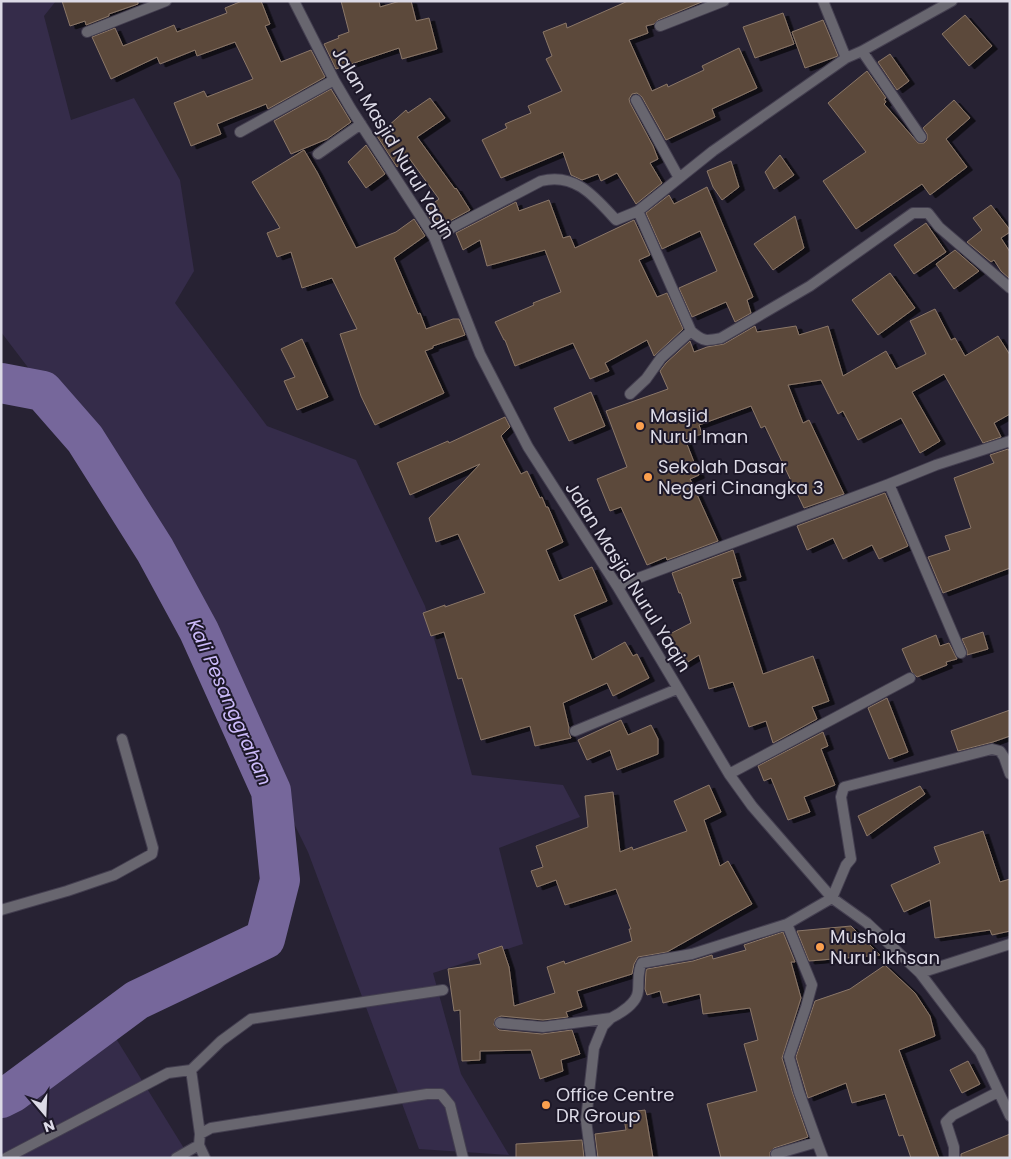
<svg xmlns="http://www.w3.org/2000/svg" width="1011" height="1159" font-family="Poppins,sans-serif">
  <style>
    .green { fill: #352c4a }
    .lines { fill: none; stroke-linecap: round; stroke-linejoin: round }
    .river { stroke: #76679b; stroke-width: 40 }
    .building { fill: #5b493b; stroke: #8b7768; filter: url(#shadow) }
    .minor-casing { stroke: #443f50; stroke-width: 12 }
    .minor { stroke: #68666f; stroke-width: 10 }
    .poi-dot { fill: #fa9f4e; stroke: #1d1829; stroke-width: 2 }
    .labels { text-anchor: middle; stroke-width: 4; stroke-linejoin: round; paint-order: stroke }
    .street-label { font-size: 18px; fill: #dcdae6; stroke: #1d1829 }
    .poi-label { font-size: 18px; fill: #dcdae6; stroke: #1d1829; text-anchor: start }
    .water-label { font-size: 19px; font-style: italic; fill: #ccbbfa; stroke: #1d1829 }
  </style>
  <defs>
    <filter id="shadow"><feDropShadow dx="5.5" dy="3" stdDeviation="0" flood-color="#0009"/></filter>
  </defs>
  <rect width="100%" height="100%" fill="#272233"/>
  <!-- green -->
  <path class="green" d="M1,1H56L44,16L71,120L134,98L180,180L194,271L175,303L267,426L356,460L425,606L472,775L563,785L580,817L499,848L523,944L433,973L461,1074L509,1155L419,1149L308,852L145,521L1,332Z
    M107,1024L190,1158H1V1077Z"/>
  <g class="lines">
    <!-- river -->
    <path class="river" d="M1,383L43,391L85,439L155,550L199,631L271,791L280,880L265,939L137,1000L13,1092L1,1098"/>
  </g>
  <!-- building -->
  <path class="building" d="M62,1H138V4L109,14V16L86,25L85,21L70,26Z
    M242,1H261L270,24L265,26L281,62L311,50L325,77L268,109L266,104L217,124L221,134L191,146L174,103L204,91L207,97L253,79L235,42L197,56L195,50L160,64L157,57L111,79L92,37L115,28L123,46L174,25L177,32L227,13L225,8Z
    M341,1H379L380,7L400,1H411L416,21L429,18L437,49L402,59L399,48L336,69L324,44L339,38L338,36L349,32Z
    M628,1H704L658,20L654,24L646,26L648,33L629,40L652,91L667,84L668,87L704,70L702,66L739,48L757,88L712,109L715,117L666,140L642,97L637,93L632,94L629,99L630,103L653,146L658,159L650,163L662,183L636,204L617,173L601,181L598,174L582,180L571,175L563,152L501,178L482,140L507,128L505,124L531,113L528,106L562,91L546,59L552,56L543,32L566,23L567,28Z
    M783,13L794,44L755,58L743,27Z
    M965,15L992,46L969,66L942,34Z
    M823,20L838,56L805,68L792,32Z
    M890,54L909,81L897,90L878,62Z
    M867,71L886,98L884,99L886,102L884,104L918,143H924L927,140V134L923,128L954,100L970,118L946,139L967,167L930,195L922,184L856,229L823,181L866,152L828,103Z
    M331,89L351,122L327,139L291,154L274,121Z
    M430,98L445,118L417,137L455,189L456,188L470,210L448,222L447,221L436,228L425,210L439,199L409,158L397,167L377,136L406,110L408,113Z
    M366,145L385,174L366,188L348,162Z
    M304,150L317,172L356,248L396,232L414,219L425,236L394,258L418,314L420,313L426,329L453,319H459L465,335L433,346V348L425,351L444,393L375,425L361,396L340,334L357,329L332,278L302,288L291,252L277,257L267,233L280,228L252,182Z
    M780,155L794,175L774,189L765,172Z
    M731,161L739,187L722,200L713,187L707,171Z
    M707,187L753,297L747,300L751,313L735,322L726,302L692,317L679,288L717,271L700,231L662,249L646,213L669,195L674,204Z
    M549,200L563,238L570,236L575,248L634,220L650,255L639,260L657,297L667,293L683,329L654,356L647,340L605,363L609,371L590,379L573,343L515,366L505,340H504L495,322L534,305L533,303L561,292L545,250L487,266L480,240L463,250L456,233L516,202L519,211Z
    M991,205L1010,230V232L1001,238L1010,252V279L1001,271L994,260L991,262L967,242L982,230L973,218Z
    M795,216L804,248L773,270L754,244Z
    M926,223L946,252L914,274L894,245Z
    M955,250L979,271L954,289L936,264Z
    M890,273L915,308L878,335L852,300Z
    M935,309L951,340L955,338L965,356L998,336L1010,355V414L994,423L1001,437L983,443L944,374L912,392L940,441L920,453L901,418L858,440L843,411L838,414L821,380L788,385L803,423L809,420L844,494L804,508L765,426L761,428L751,406L699,425L702,434L685,439L699,475L690,479L718,541L667,560L666,557L647,565L621,507L610,511L597,479L627,467L606,411L668,389L660,371L666,363L690,341L694,352L707,347L724,344L755,326L757,332L796,326L799,335L828,326L843,376L886,351L896,369L926,354L910,321Z
    M302,339L328,397L297,410L284,381L295,377L281,349Z
    M591,392L605,426L569,441L554,408Z
    M505,417L510,427L501,436L521,474L527,471L540,498L542,497L546,507H548L563,542L546,550L559,581L592,567L607,601L574,615L592,660L625,642L633,656L637,654L649,678L613,696L607,683L563,703L569,728V733L571,738L535,746L530,726L481,740L462,678L458,679L444,632L431,636L423,613L445,605V607L485,593L458,534L436,542L429,518L480,464L410,495L397,463L448,441L449,443Z
    M1008,449L1010,452V568L943,593L928,557L950,550L945,536L971,528L954,478L994,463L990,455Z
    M885,493L908,546L879,559L872,545L843,559L833,538L807,550L797,526Z
    M733,550L741,577L732,579L763,674L813,656L829,701L812,707L817,719L773,743L766,721L749,727L733,682L709,689L699,655L683,665L666,636L691,623L681,593H679L672,573Z
    M983,632L988,649L967,655V650L962,639Z
    M936,635L940,646L949,643L957,659L946,662L947,665L917,677L912,672L902,649Z
    M887,698L908,752L889,759L868,708Z
    M1010,710V736L993,742L958,751L951,731Z
    M621,720L628,735L651,725L658,739V754L617,770L610,750L587,760L578,740Z
    M823,732L828,746L821,749L835,785L804,797L810,812L788,820L771,778L764,781L758,766Z
    M709,785L721,812L704,820L720,866L728,861L752,904L667,952L638,957L634,964L632,974L577,991L582,1007L566,1012L568,1017L543,1020L501,1016L495,1019L494,1025L499,1030L542,1034L572,1030L580,1054L561,1060L563,1071L540,1079L531,1050L480,1051V1060L462,1061L460,1010L454,1011L448,969L481,964L478,954L502,946L509,967L514,1006L555,993L547,967L564,961L565,964L632,941L629,929H631L616,889L565,905L556,880L537,887L531,871L543,867L536,846L588,827L585,796L613,792L620,852L632,847L633,850L687,831L674,801Z
    M920,786L925,794L867,836L858,816Z
    M983,831L1000,882L1010,879V931L992,935L990,930L935,938L930,900L904,912L891,885L940,863L934,847Z
    M851,926L880,955L809,961L797,931Z
    M783,932L795,962H791L801,998L782,1058L793,1094L808,1137L774,1148L770,1152V1158H721L707,1104L757,1091L744,1044L758,1040L750,1008L703,1014L700,994L663,1003L660,991L647,995L645,989L646,971L647,969L693,961L712,955L713,959L746,950L744,945Z
    M885,965L915,993L930,1016L935,1036L899,1050L939,1158H911L903,1135L899,1136L885,1094L852,1103L846,1083L808,1098L796,1057L815,1001L850,989Z
    M968,1061L980,1084L962,1093L950,1070Z
    M645,1110L653,1158H598L595,1134L626,1130L623,1113Z
    M1010,1134V1158H961V1154Z
    M582,1140L584,1158H516V1144Z"/>
  <g class="lines">
    <!-- minor casing -->
    <g class="minor-casing">
      <path id="minor" d="M294,1L334,80L351,109L434,237L480,354L528,447L617,586L729,774L752,806L832,898L867,923L920,973L980,1052L1010,1116
        M823,1L846,58
        M660,26L724,1
        M87,32L166,1
        M862,51L921,137
        M636,100L679,178
        M240,132L334,80
        M318,154L361,124
        M638,211L691,331C703,342 707,341 721,338L810,286L913,213H928L939,227L1010,288
        M434,237L541,181C575,172 595,197 616,220L638,211L713,151L846,58L862,51L952,1
        M630,394L646,379L661,358L691,331
        M889,484L961,653
        M617,586L889,484L936,465L1010,441
        M575,731L677,689
        M729,774L910,678
        M1,910L67,891L114,875L152,854L153,848L122,739
        M920,973L1010,944
        M500,1023L543,1027L611,1018C621,1013 637,1003 638,991C639,981 637,972 642,963L692,954L787,924L832,898L846,865L851,859L841,797L844,787L992,749L1000,751L1004,757L1010,774
        M200,1134L191,1070L221,1041L251,1019L443,990
        M817,1142L823,1158
        M776,1154L817,1142L799,1092L789,1057L806,1007L812,985L787,924
        M6,1158L168,1073L191,1070
        M176,1158L199,1145
        M205,1158L199,1145L200,1134L211,1128L427,1094H441L450,1105L463,1158
        M591,1158L586,1120L594,1048L603,1026L611,1018
        M954,1158V1147L946,1122L953,1115L998,1092"/>
    </g>
    <!-- minor -->
    <use href="#minor" class="minor"/>
  </g>
  <!-- markers -->
  <g class="poi-dot">
    <circle cx="640" cy="426" r="5"/>
    <circle cx="648" cy="477" r="5"/>
    <circle cx="820" cy="947" r="5"/>
    <circle cx="546" cy="1105" r="5"/>
  </g>
  <g class="labels">
    <!-- street labels -->
    <g class="street-label">
      <text transform="translate(393 143) rotate(59)" y="6">Jalan Masjid Nurul Yaqin</text>
      <text transform="translate(628 577) rotate(58)" y="6">Jalan Masjid Nurul Yaqin</text>
    </g>
    <!-- poi labels -->
    <g class="poi-label">
      <text x="650" y="422">Masjid<tspan x="650" dy="21">Nurul Iman</tspan></text>
      <text x="658" y="473">Sekolah Dasar<tspan x="658" dy="21">Negeri Cinangka 3</tspan></text>
      <text x="830" y="943">Mushola<tspan x="830" dy="21">Nurul Ikhsan</tspan></text>
      <text x="556" y="1101">Office Centre<tspan x="556" dy="21">DR Group</tspan></text>
    </g>
    <!-- water labels -->
    <g class="water-label">
      <text transform="translate(230 702) rotate(66)" y="7">Kali Pesanggrahan</text>
    </g>
  </g>
  <!-- border -->
  <rect width="1011" height="1159" fill="none" stroke="#dcdae6" stroke-width="5"/>
  <!-- north arrow -->
  <g transform="translate(45 1114) rotate(161)" stroke="#1d1829" stroke-width="4" paint-order="stroke">
  <path d="M0-4L9 19L0 12L-9 19Z" fill="#dcdae6"/>
  <text y="-8" font-size="14" font-weight="bold" text-anchor="middle" fill="#dcdae6">N</text>
  </g>
</svg>
